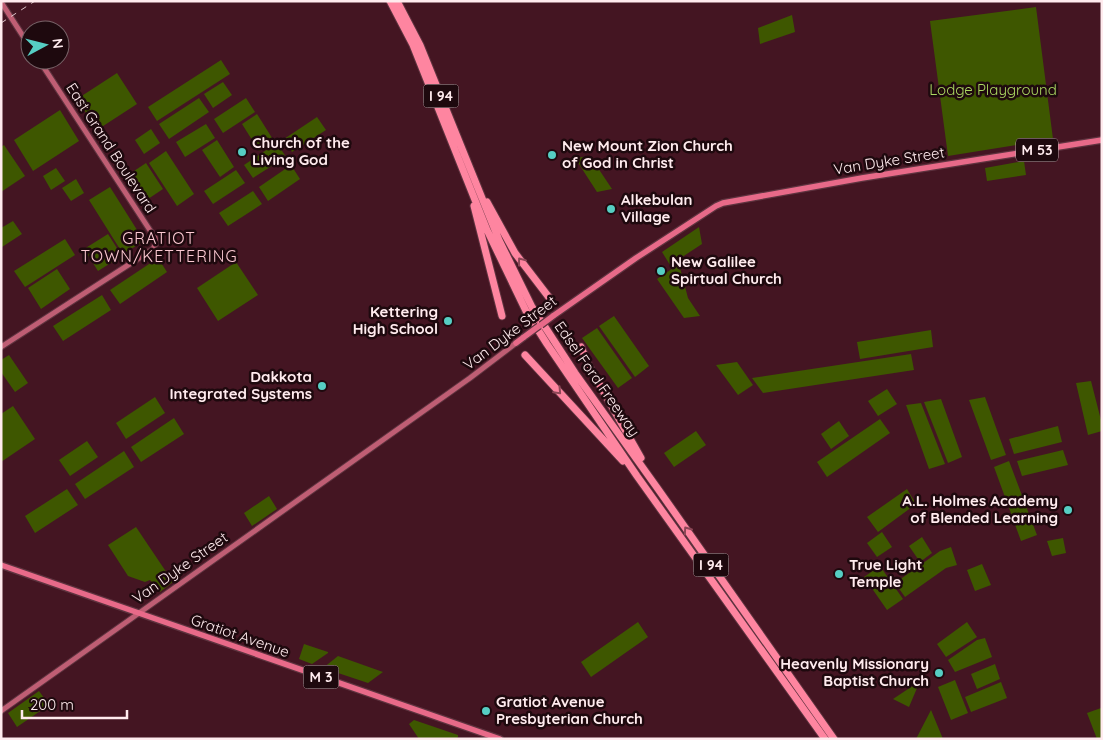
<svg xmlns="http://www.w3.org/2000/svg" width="1103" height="740" font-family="Quicksand,sans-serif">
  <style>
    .green { fill: #3e5700 }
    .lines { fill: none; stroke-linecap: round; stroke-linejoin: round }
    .secondary-casing { stroke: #5e333f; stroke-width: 7 }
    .primary-casing { stroke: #5e333f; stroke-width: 8 }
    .highway-casing { stroke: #5e333f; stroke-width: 9 }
    .secondary { stroke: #bf5e74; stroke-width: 5 }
    .primary { stroke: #e86a89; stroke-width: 5.5 }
    .highway { stroke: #fe85a0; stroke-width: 7 }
    .rail { stroke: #ddc4c9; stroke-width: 1; stroke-dasharray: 6 6; stroke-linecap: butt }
    .primary-bridge-casing { stroke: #5e333f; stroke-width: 8; stroke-linecap: butt }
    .primary-bridge { stroke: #e86a89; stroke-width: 5.5 }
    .oneway { stroke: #8e4757 }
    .poi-dot { fill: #56cec3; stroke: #1e090e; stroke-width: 2 }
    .labels { text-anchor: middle; stroke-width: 5; stroke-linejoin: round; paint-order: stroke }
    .shield { fill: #1e090e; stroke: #bca7ab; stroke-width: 1 }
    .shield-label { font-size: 14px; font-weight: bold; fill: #ffebee }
    .park-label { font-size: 15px; fill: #acd962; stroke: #1e090e }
    .poi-label { font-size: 15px; font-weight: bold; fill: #ffebee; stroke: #1e090e; text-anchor: start }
    .street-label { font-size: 15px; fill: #ffebee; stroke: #1e090e }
    .neighbourhood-label { font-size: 16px; letter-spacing: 1px; fill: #fdcad3; stroke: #1e090e }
  </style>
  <rect width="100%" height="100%" fill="#441522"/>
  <!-- green -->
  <path class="green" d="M1036,7L1053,139L948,156L930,21Z
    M792,15L795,32L760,44L758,28Z
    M221,60L230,74L157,121L148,107Z
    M117,73L137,104L97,130L77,99Z
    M223,82L232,95L213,108L204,94Z
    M199,98L209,112L169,139L159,124Z
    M246,98L255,112L223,133L214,119Z
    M60,110L79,141L33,171L14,140Z
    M257,114L274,141L259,151L242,124Z
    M317,117L326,130L292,152L284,139Z
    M206,124L215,138L185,157L176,142Z
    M151,129L160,143L144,154L135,140Z
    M217,140L234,167L220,177L202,150Z
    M277,143L286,157L253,178L244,165Z
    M4,145L25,176L1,192V147Z
    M166,151L194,194L177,206L149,163Z
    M590,156L612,189L597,192L575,158Z
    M1024,161L1026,175L987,181L985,168Z
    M146,163L163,189L145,201L128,175Z
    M291,165L300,179L268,201L259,187Z
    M56,168L65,181L51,190L43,176Z
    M236,170L245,183L213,204L204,191Z
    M76,179L84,193L71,201L62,188Z
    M110,187L144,241L123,254L89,200Z
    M253,191L262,204L228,226L219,213Z
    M13,221L22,234L2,247L1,228Z
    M699,227L702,244L670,265L662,252Z
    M108,234L122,256L98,271L84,249Z
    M65,239L75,255L25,287L14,271Z
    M158,258L167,272L120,304L110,290Z
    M236,262L258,295L218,321L197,288Z
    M679,264L688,298L700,316L684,318L657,279Z
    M57,269L70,289L41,309L28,288Z
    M102,295L111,310L63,341L53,326Z
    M614,316L649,366L635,377L599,326Z
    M597,328L632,378L618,388L582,338Z
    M931,330L933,347L860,359L857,342Z
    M911,354L914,370L763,393L752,378Z
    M9,355L28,383L15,392L1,372V360Z
    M737,362L753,385L738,395L716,365Z
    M1091,381L1102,424V431L1088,435L1076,383Z
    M887,389L897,404L878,416L868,401Z
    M155,397L165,413L126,439L116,423Z
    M985,397L1006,455L991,460L969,400Z
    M941,399L962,457L948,463L924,402Z
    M921,403L945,464L929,469L906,405Z
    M13,406L35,439L1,462V414Z
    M174,418L184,434L141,462L131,447Z
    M880,419L890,433L827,477L817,462Z
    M839,421L849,436L831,449L821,434Z
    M1058,426L1062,442L1014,454L1009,439Z
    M696,431L706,445L674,467L664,453Z
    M87,441L98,457L70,476L59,460Z
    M1063,450L1068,465L1022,476L1017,461Z
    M124,451L134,467L85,499L75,484Z
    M1009,461L1037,535L1021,541L994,467Z
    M67,489L78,505L35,533L25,516Z
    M907,489L916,504L878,532L867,517Z
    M269,496L277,509L252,526L244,513Z
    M136,527L173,582L160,592L150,580L145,582L128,576L108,545Z
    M882,532L892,547L877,557L867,543Z
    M922,537L932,553L920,562L909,546Z
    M1063,538L1066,553L1052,556L1047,541Z
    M951,547L957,565L946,568L905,597L895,583L940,551Z
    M982,564L991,585L975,591L967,570Z
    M880,566L903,599L887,610L864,577Z
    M638,622L648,637L591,677L581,662Z
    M967,622L977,637L946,657L937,644Z
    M985,638L992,657L955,672L948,660L977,640Z
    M304,644L328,652V653L312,664L299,659Z
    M338,656L383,672L368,683L323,668Z
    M995,664L1000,679L977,689L971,674Z
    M955,680L968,713L951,720L938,687Z
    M920,681L909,707L893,699Z
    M1001,682L1007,698L971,712L965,697Z
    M39,691L49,705L17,727L8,713Z
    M1101,708L1102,737L1097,739L1087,713Z
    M931,710L943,739H916Z
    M414,720L458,735V737L456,739H419L409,724Z"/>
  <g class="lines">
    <!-- secondary casing -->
    <g class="secondary-casing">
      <path id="secondary" d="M1,2L30,47
        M1,347L153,249L156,243L155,238L39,60
        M1,711L470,378L516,343"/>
    </g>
    <!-- primary casing -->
    <g class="primary-casing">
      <path id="primary" d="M553,316L636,258L716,206L723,203L862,178L1102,140
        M516,343L524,337
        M1,565L500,739"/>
    </g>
    <!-- highway casing -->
    <g class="highway-casing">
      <path id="highway" d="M390,1L413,45L487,230L526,311L547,344L637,476L825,739
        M397,1L420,45L499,240L532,307L575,373L658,489L834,739
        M487,202L515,253L551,300
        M474,206L502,316
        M581,347L589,366L641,458
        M525,355L623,461"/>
    </g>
    <!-- secondary -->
    <use href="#secondary" class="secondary"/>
    <!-- primary -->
    <use href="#primary" class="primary"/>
    <!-- highway -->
    <use href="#highway" class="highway"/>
    <!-- rail -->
    <path class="rail" d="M1,23L35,1"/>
    <!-- primary-bridge casing -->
    <g class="primary-bridge-casing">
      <path id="primary-bridge" d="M541,325L553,316
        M524,337L539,326"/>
    </g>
    <!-- primary-bridge -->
    <use href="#primary-bridge" class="primary-bridge"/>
  </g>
  <!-- one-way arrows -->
  <defs><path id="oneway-chevron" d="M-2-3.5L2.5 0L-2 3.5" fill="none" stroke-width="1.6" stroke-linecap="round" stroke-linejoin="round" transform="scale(1.25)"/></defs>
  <g class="oneway">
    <use href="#oneway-chevron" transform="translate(521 261) rotate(-127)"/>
    <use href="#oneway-chevron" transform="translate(558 391) rotate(47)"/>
    <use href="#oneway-chevron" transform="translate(687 530) rotate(-125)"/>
  </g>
  <!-- markers -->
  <g class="poi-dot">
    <circle cx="242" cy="152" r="5"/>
    <circle cx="552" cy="155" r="5"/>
    <circle cx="611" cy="209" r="5"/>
    <circle cx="661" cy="271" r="5"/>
    <circle cx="448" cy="321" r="5"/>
    <circle cx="322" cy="386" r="5"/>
    <circle cx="1068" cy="510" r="5"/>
    <circle cx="839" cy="574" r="5"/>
    <circle cx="939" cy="673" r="5"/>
    <circle cx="486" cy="711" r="5"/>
  </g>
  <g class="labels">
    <!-- shield labels -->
    <g class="shield">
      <rect x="423.5" y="84.5" width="35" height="23" rx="4"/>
      <rect x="1016" y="138.5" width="42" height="23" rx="4"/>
      <rect x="693.5" y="553.5" width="35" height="23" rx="4"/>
      <rect x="303.5" y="665.5" width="35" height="23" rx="4"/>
    </g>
    <g class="shield-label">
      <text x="441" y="101">I 94</text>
      <text x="1037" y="155">M 53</text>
      <text x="711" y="570">I 94</text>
      <text x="321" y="682">M 3</text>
    </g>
    <!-- park labels -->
    <g class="park-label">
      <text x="993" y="95">Lodge Playground</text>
    </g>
    <!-- poi labels -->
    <g class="poi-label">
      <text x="252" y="148">Church of the<tspan x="252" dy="17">Living God</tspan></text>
      <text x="562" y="151">New Mount Zion Church<tspan x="562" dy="17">of God in Christ</tspan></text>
      <text x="621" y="205">Alkebulan<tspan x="621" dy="17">Village</tspan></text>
      <text x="671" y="267">New Galilee<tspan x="671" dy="17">Spirtual Church</tspan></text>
      <text x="438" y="317" text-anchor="end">Kettering<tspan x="438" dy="17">High School</tspan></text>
      <text x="312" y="382" text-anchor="end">Dakkota<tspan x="312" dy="17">Integrated Systems</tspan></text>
      <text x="1058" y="506" text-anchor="end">A.L. Holmes Academy<tspan x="1058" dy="17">of Blended Learning</tspan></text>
      <text x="849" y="570">True Light<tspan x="849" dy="17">Temple</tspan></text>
      <text x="929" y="669" text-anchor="end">Heavenly Missionary<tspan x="929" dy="17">Baptist Church</tspan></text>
      <text x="496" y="707">Gratiot Avenue<tspan x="496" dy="17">Presbyterian Church</tspan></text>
    </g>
    <!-- street labels -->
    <g class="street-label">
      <text transform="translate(111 148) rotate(57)" y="5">East Grand Boulevard</text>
      <text transform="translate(889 161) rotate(-9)" y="5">Van Dyke Street</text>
      <text transform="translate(510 333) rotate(-37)" y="5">Van Dyke Street</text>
      <text transform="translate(597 379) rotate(55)" y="5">Edsel Ford Freeway</text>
      <text transform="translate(180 568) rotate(-35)" y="5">Van Dyke Street</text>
      <text transform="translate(240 636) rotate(19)" y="5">Gratiot Avenue</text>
    </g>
    <!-- neighbourhood labels -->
    <g class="neighbourhood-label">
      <text x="159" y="244">GRATIOT<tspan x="159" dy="18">TOWN/KETTERING</tspan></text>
    </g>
  </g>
  <!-- border -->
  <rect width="1103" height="740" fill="none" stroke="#ffebee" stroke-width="5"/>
  <!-- north arrow -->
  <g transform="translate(45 45) rotate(83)"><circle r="24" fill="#1e090e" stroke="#786368"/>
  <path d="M0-4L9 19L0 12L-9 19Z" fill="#56cec3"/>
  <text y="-8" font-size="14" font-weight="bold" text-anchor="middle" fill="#ffebee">N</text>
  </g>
  <!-- scale -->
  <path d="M22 710v8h105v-8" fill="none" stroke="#ffebee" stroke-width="2.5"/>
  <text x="30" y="710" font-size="15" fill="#ffebee" stroke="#1e090e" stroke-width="4" paint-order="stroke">200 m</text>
</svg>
